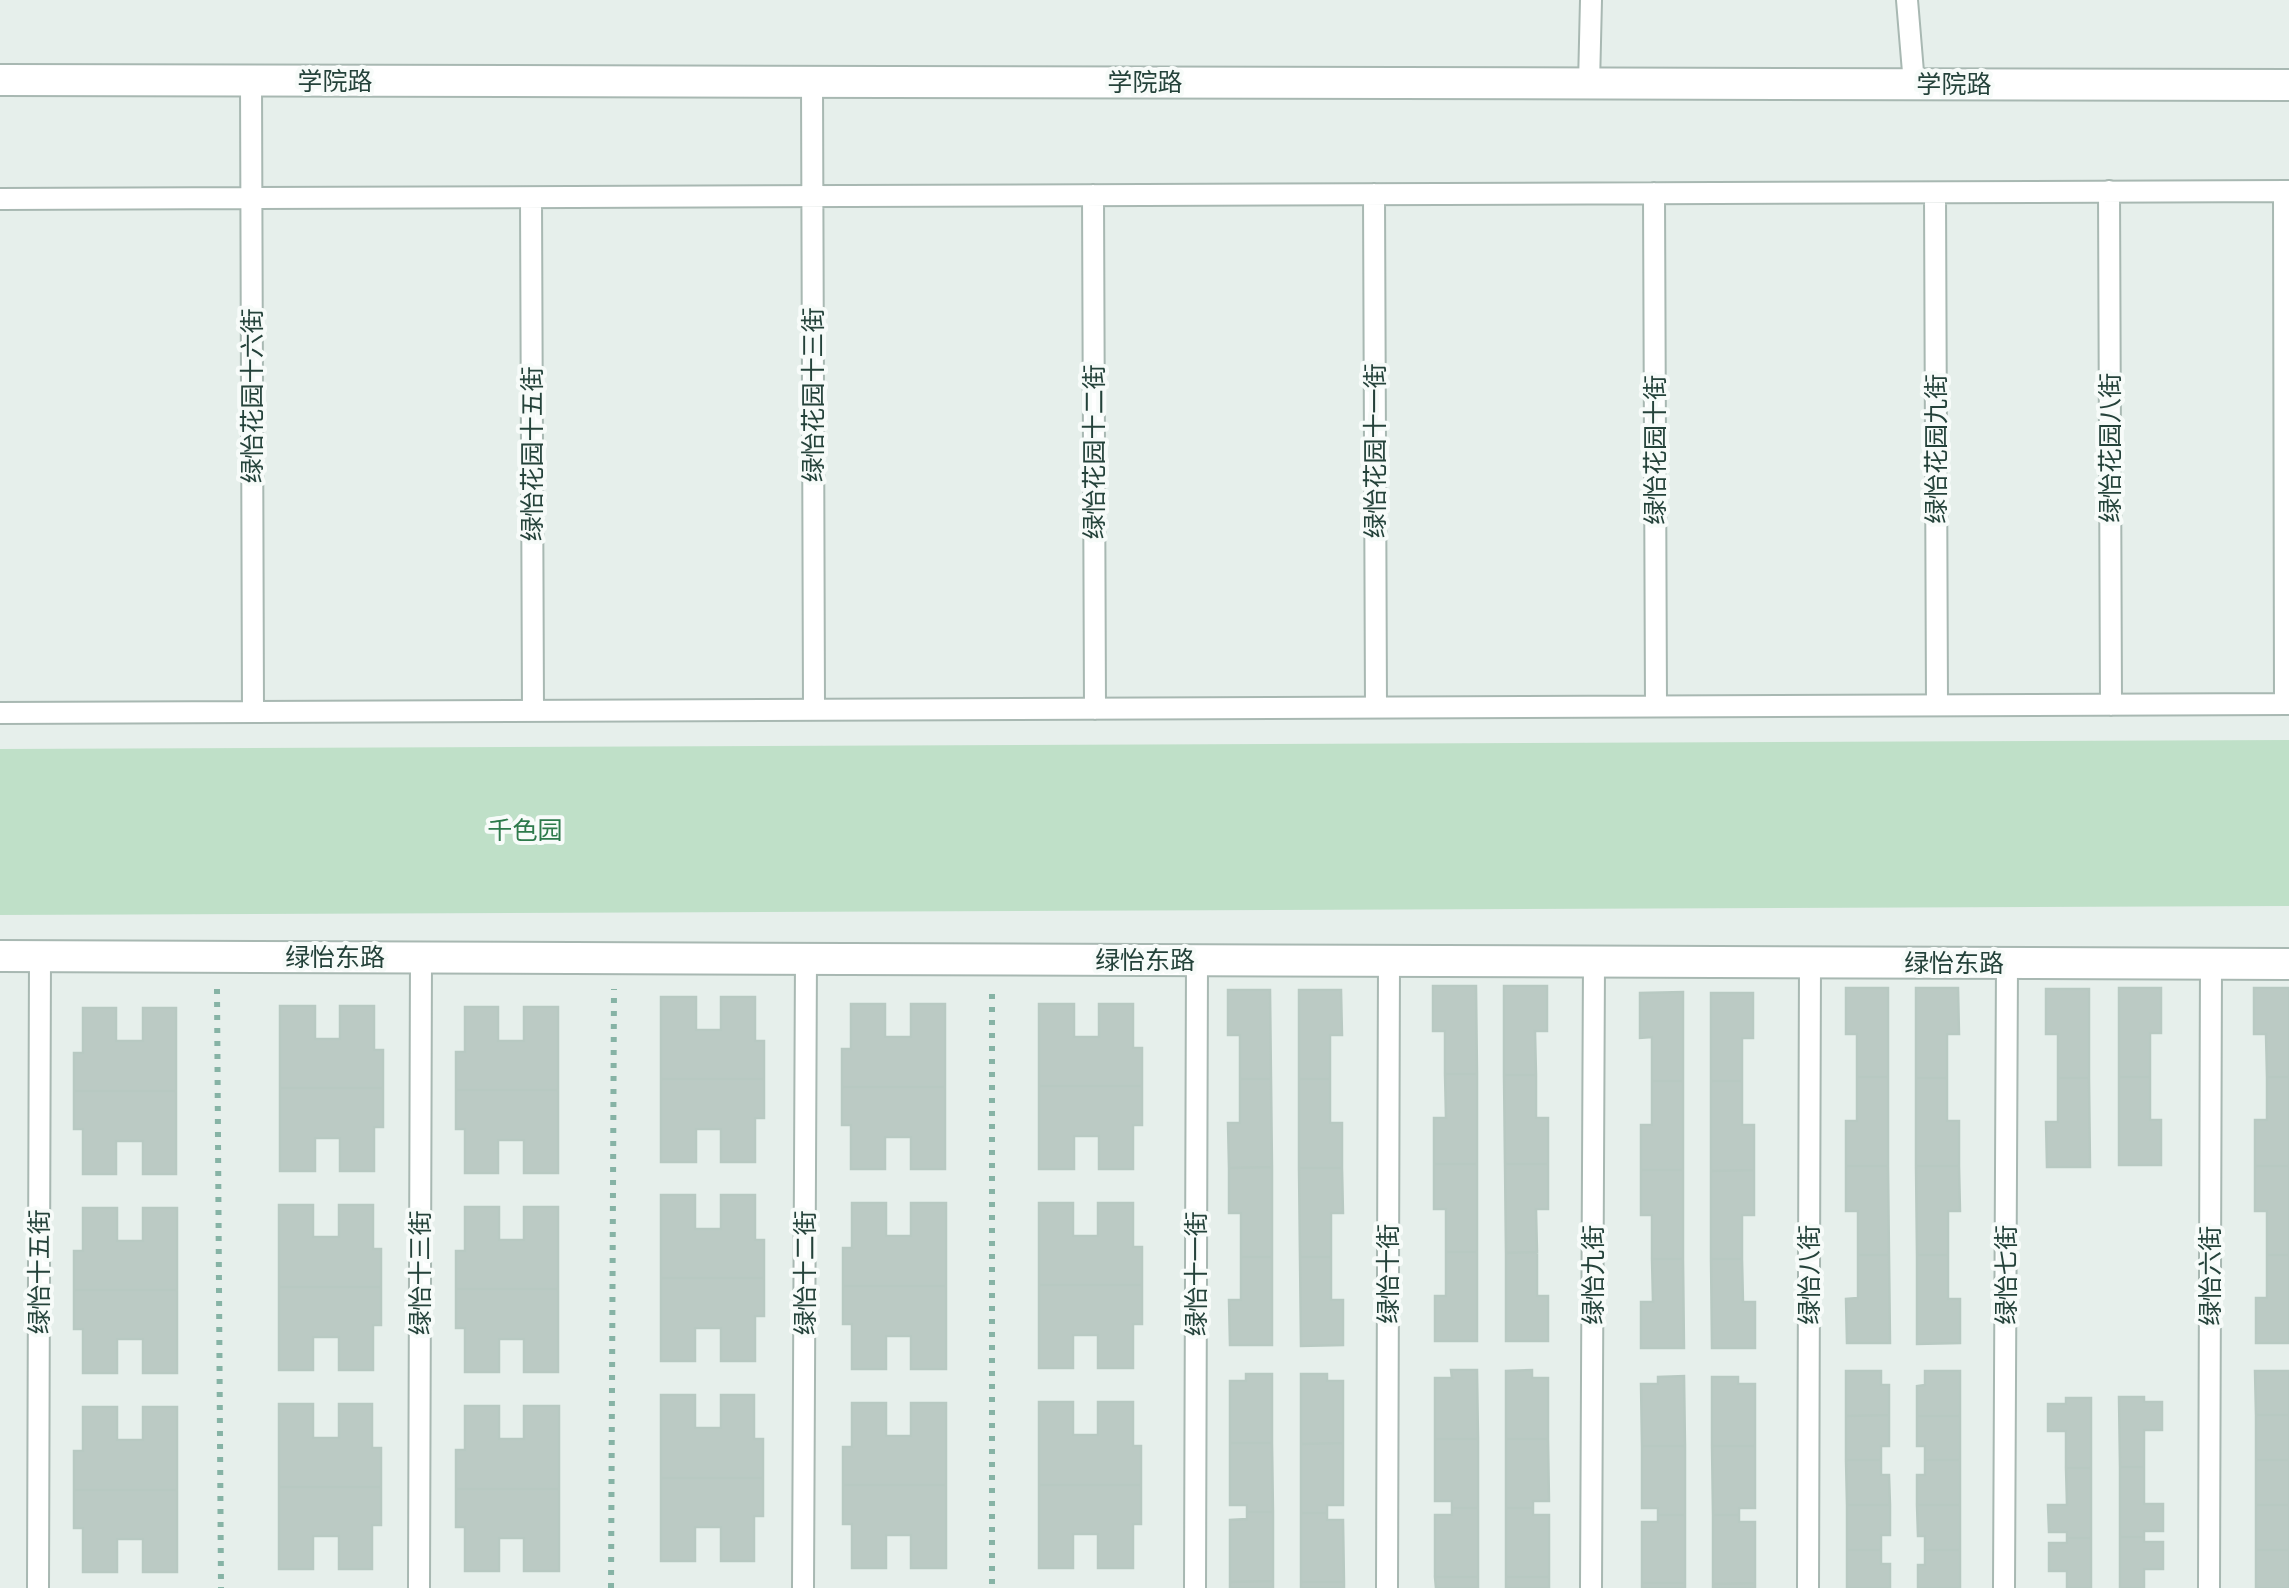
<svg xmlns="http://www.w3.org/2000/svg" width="2289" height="1588" font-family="'Public Sans','Noto Sans SC',sans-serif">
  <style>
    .green { fill: #bfe0c8 }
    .building { fill: #bbcac4; stroke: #b8c9c2; stroke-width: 2.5 }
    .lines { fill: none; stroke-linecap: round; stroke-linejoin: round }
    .lane-casing { stroke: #a8b8b2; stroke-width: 24 }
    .street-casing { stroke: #a8b8b2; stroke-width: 34 }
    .path { stroke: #86b3a5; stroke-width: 6; stroke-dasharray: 5 8; stroke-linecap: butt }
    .lane { stroke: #fff; stroke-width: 20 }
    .street { stroke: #fff; stroke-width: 30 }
    .labels { text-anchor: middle; stroke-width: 8; stroke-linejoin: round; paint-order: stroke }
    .street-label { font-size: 25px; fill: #24423a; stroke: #f7fbf9 }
    .park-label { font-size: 25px; fill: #2d7a4b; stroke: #f7fbf9 }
  </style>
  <rect width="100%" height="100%" fill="#e6efeb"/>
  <!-- green -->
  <path class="green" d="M2289,740V906L0,915V749Z"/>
  <!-- building -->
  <path class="building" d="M1433,986H1476L1477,1074H1445V1031H1433Z
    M1504,986H1547V1031H1535L1536,1075H1504Z
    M1846,988H1888V1077H1857V1034H1846Z
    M1916,988H1958L1959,1034H1947V1078H1916Z
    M2119,988H2161V1033H2150V1077H2119Z
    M2254,988H2289V1077H2267L2266,1034H2254Z
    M2046,989H2089V1078H2058V1034H2046Z
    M1228,990H1270L1271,1079H1240V1035H1228Z
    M1299,990H1341L1342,1035H1330V1079H1299Z
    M1683,992V1081H1652V1037L1640,1038V993Z
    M1711,993H1753V1038H1742V1081H1711Z
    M661,997H696V1030H721V997H755V1041H764V1079H661Z
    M851,1004H885V1037H911V1004H945V1087H842V1049H851Z
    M1039,1004H1074V1037H1099V1004H1133V1048H1142V1086H1039Z
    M280,1006H315V1039H340V1006H374V1050H383V1088H280Z
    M465,1007H498V1041H524V1007H558V1090H456V1052H465Z
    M83,1008H116V1041H143V1008H176V1091H74V1053H83Z
    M1445,1074H1477V1164H1434V1118H1446Z
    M1504,1075H1536V1118H1548V1164H1505Z
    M1857,1077H1888V1166H1846V1121H1857Z
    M2119,1077H2150V1120H2161V1165H2119Z
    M2267,1077H2289V1166H2255V1120H2267Z
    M1916,1078H1947V1121H1959V1166H1916Z
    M2058,1078H2089L2090,1167H2047L2046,1122H2058Z
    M661,1079H764V1118H755V1162H721V1129H696V1162H661Z
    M1240,1079H1271L1272,1167L1229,1168L1228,1123H1240Z
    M1299,1079H1330V1123H1342V1168H1299Z
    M1652,1081H1683V1170H1641V1125H1652Z
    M1711,1081H1742V1125H1754V1170L1711,1171Z
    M1039,1086H1142V1125H1133V1169H1099V1136H1074V1169H1039Z
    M842,1087H945V1169H911V1137H885V1169H851V1125H842Z
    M280,1088H383V1127H374V1171H340V1138H315V1171H280Z
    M456,1090H558V1173H524V1140H498V1173H465V1129H456Z
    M74,1091H176V1174H143V1141H116V1174H83V1129H74Z
    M1434,1164H1477V1252H1446V1209H1434Z
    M1505,1164H1548V1209H1536L1537,1252L1506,1253Z
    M1846,1166H1888L1889,1255H1858V1211H1846Z
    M1916,1166H1959L1960,1211H1948V1255H1917Z
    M2255,1166H2289V1255H2267V1211H2255Z
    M1272,1167V1257H1241V1213H1229V1168Z
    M1299,1168H1342L1343,1213H1331V1257H1300Z
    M1641,1170H1683V1259H1652V1215H1641Z
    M1754,1170V1215H1742V1259H1711V1171Z
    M661,1195H695V1229H721V1195H755V1240H764V1278H661Z
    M852,1203H886V1236H911V1203H946V1286H843V1248H852Z
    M1039,1203H1073V1236H1098V1203H1133V1247H1142V1285H1039Z
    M279,1205H313V1237H339V1205H373V1249H381V1287H279Z
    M465,1207H499V1240H524V1207H558V1289H456V1251H465Z
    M83,1208H117V1241H143V1208H177V1290H74V1251H83Z
    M1446,1252H1477V1341H1435V1296H1446Z
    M1537,1252V1296H1548V1341H1506V1253Z
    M1858,1255H1889L1890,1343H1847L1846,1299L1858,1298Z
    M1917,1255H1948V1299H1960V1343L1917,1344Z
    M2267,1255H2289V1343H2256V1298H2267Z
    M1241,1257H1272V1345H1230L1229,1300H1241Z
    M1300,1257H1331V1300H1343V1345L1301,1346Z
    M1652,1259H1683L1684,1348H1641V1302H1653Z
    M1711,1259H1742L1743,1302H1755V1348H1712Z
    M661,1278H764V1316H755V1361H721V1328H695V1361H661Z
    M1039,1285H1142V1324H1133V1368H1098V1335H1073V1368H1039Z
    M843,1286H946V1369H911V1336H886V1369H852V1324H843Z
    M279,1287H381V1325H373V1370H339V1337H313V1370H279Z
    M456,1289H558V1372H524V1339H499V1372H465V1328H456Z
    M74,1290H177V1373H143V1339H117V1373H83V1329H74Z
    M1451,1370H1477L1478,1439H1435V1378H1452Z
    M1532,1370V1378H1548V1439H1506V1371Z
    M1846,1371H1881V1385H1889V1415L1846,1416Z
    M1925,1371H1960V1416H1917V1386L1925,1385Z
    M2255,1371H2289V1415H2256Z
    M1246,1374H1272V1443H1230V1381H1246Z
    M1301,1374H1327V1381H1343V1443L1301,1444Z
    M1684,1376L1685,1446H1642L1641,1384H1658V1377Z
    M1712,1377H1738V1384H1755V1446H1712Z
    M661,1395H695V1428H721V1395H754V1439H763V1478H661Z
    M2119,1397H2144V1402H2162V1430H2144V1467H2120Z
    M2066,1398H2091V1468H2066V1431H2048V1404H2066Z
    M1039,1402H1073V1435H1098V1402H1133V1446H1141V1485H1039Z
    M852,1403H886V1436H911V1403H946V1485H843V1447H852Z
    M279,1404H313V1438H339V1404H372V1448H381V1487H279Z
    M465,1406H499V1439H524V1406H559V1489H456V1450H465Z
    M83,1407H117V1440H143V1407H177V1490H74V1451H83Z
    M1889,1415V1446H1881V1460H1846V1416Z
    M2256,1415H2289V1460H2256Z
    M1917,1416H1960V1460H1925V1446H1917Z
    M1435,1439H1478V1508H1452V1501H1435Z
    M1506,1439H1548L1549,1501H1533V1508H1506Z
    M1230,1443H1272L1273,1512H1247V1505H1230Z
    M1343,1443V1505H1327V1513H1301V1444Z
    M1642,1446H1685V1515H1658V1508H1642Z
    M1712,1446H1755V1508H1739V1515H1713Z
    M1846,1460H1881V1475H1889L1890,1505H1847Z
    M1925,1460H1960V1505H1917V1475H1925Z
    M2256,1460H2289V1505H2256Z
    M2120,1467H2144V1504H2163V1531H2144V1537H2120Z
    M2066,1468H2091V1538H2067V1532H2049L2048,1505H2067Z
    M661,1478H763V1516H754V1561H721V1527H695V1561H661Z
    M843,1485H946V1568H911V1535H886V1568H852V1524H843Z
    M1039,1485H1141V1524H1133V1568H1098V1534H1073V1568H1039Z
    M279,1487H381V1525H372V1569H339V1536H313V1569H279Z
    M456,1489H559V1571H524V1538H499V1571H465V1527H456Z
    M74,1490H177V1572H143V1539H117V1572H83V1528H74Z
    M1847,1505H1890V1535H1881V1550H1847Z
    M1917,1505H1960V1550H1925V1536H1918Z
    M2256,1505H2289V1550H2256Z
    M1452,1508H1478V1577H1435V1515H1452Z
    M1506,1508H1533V1515H1549V1577H1506Z
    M1247,1512H1273V1581L1230,1582V1520L1247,1519Z
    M1301,1513H1327V1520H1343L1344,1582H1301Z
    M1658,1515H1685V1583H1642V1522H1658Z
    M1713,1515H1739V1522H1755V1583L1713,1584Z
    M2120,1537H2144V1542H2163V1569H2144V1588H2120Z
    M2067,1538H2091V1588H2067V1571H2049V1543H2067Z
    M1847,1550H1881V1564H1890V1588H1847Z
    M1925,1550H1960V1588H1918V1565H1925Z
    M2256,1550H2289V1588H2256Z
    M1435,1577H1478V1588H1436Z
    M1506,1577H1549V1588H1506Z
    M1273,1581V1588H1230V1582Z
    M1301,1582H1344V1588H1301Z
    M1642,1583H1685V1588H1642Z
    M1755,1583V1588H1713V1584Z"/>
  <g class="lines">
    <!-- lane casing -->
    <g class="lane-casing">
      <path id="lane" d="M1907,0L1914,84
        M251,80L253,712
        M812,82L814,709
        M1589,84L1591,0
        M2109,191L2111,705
        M2284,191L2285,704
        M1654,193L1656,706
        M1935,193L1937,705
        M1374,194L1376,707
        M1093,195L1095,709
        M531,198L533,711
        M0,199L2289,191
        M0,713L2289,704
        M38,1588L40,956
        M419,1588L421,957
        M803,1588L806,958
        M1195,1588L1197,960
        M1387,1588L1389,961
        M1591,1588L1594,962
        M1808,1588L1810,962
        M2004,1588L2007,963
        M2209,1588L2211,963"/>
    </g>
    <!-- street casing -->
    <g class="street-casing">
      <path id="street" d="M0,80L2289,85
        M0,956L2289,964"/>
    </g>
    <!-- path -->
    <path class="path" d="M217,989L221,1588
      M992,994V1588
      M611,1588L614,989"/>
    <!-- lane -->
    <use href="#lane" class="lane"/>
    <!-- street -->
    <use href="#street" class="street"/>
  </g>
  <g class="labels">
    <!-- street labels -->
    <g class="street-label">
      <text x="335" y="90">学院路</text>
      <text x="1145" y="91">学院路</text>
      <text x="1954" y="93">学院路</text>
      <text transform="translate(813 395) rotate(-90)" y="9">绿怡花园十三街</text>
      <text transform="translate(252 396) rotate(-90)" y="9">绿怡花园十六街</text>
      <text transform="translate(2110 448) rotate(-90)" y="9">绿怡花园八街</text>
      <text transform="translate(1936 449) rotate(-90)" y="9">绿怡花园九街</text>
      <text transform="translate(1655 450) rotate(-90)" y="9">绿怡花园十街</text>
      <text transform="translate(1375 451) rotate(-90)" y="9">绿怡花园十一街</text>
      <text transform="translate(1094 452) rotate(-90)" y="9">绿怡花园十二街</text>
      <text transform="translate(532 454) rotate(-90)" y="9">绿怡花园十五街</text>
      <text x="335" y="966">绿怡东路</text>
      <text x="1145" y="969">绿怡东路</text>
      <text x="1954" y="972">绿怡东路</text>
      <text transform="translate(39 1272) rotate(-90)" y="9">绿怡十五街</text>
      <text transform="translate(420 1273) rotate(-90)" y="9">绿怡十三街</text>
      <text transform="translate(805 1273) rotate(-90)" y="9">绿怡十二街</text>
      <text transform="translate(1196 1274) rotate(-90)" y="9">绿怡十一街</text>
      <text transform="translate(1388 1274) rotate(-90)" y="9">绿怡十街</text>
      <text transform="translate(1593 1275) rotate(-90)" y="9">绿怡九街</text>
      <text transform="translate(1809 1275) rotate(-90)" y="9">绿怡八街</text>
      <text transform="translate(2006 1275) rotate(-90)" y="9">绿怡七街</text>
      <text transform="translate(2210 1276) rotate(-90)" y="9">绿怡六街</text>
    </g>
    <!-- park labels -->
    <g class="park-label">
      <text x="525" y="839">千色园</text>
    </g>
  </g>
</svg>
